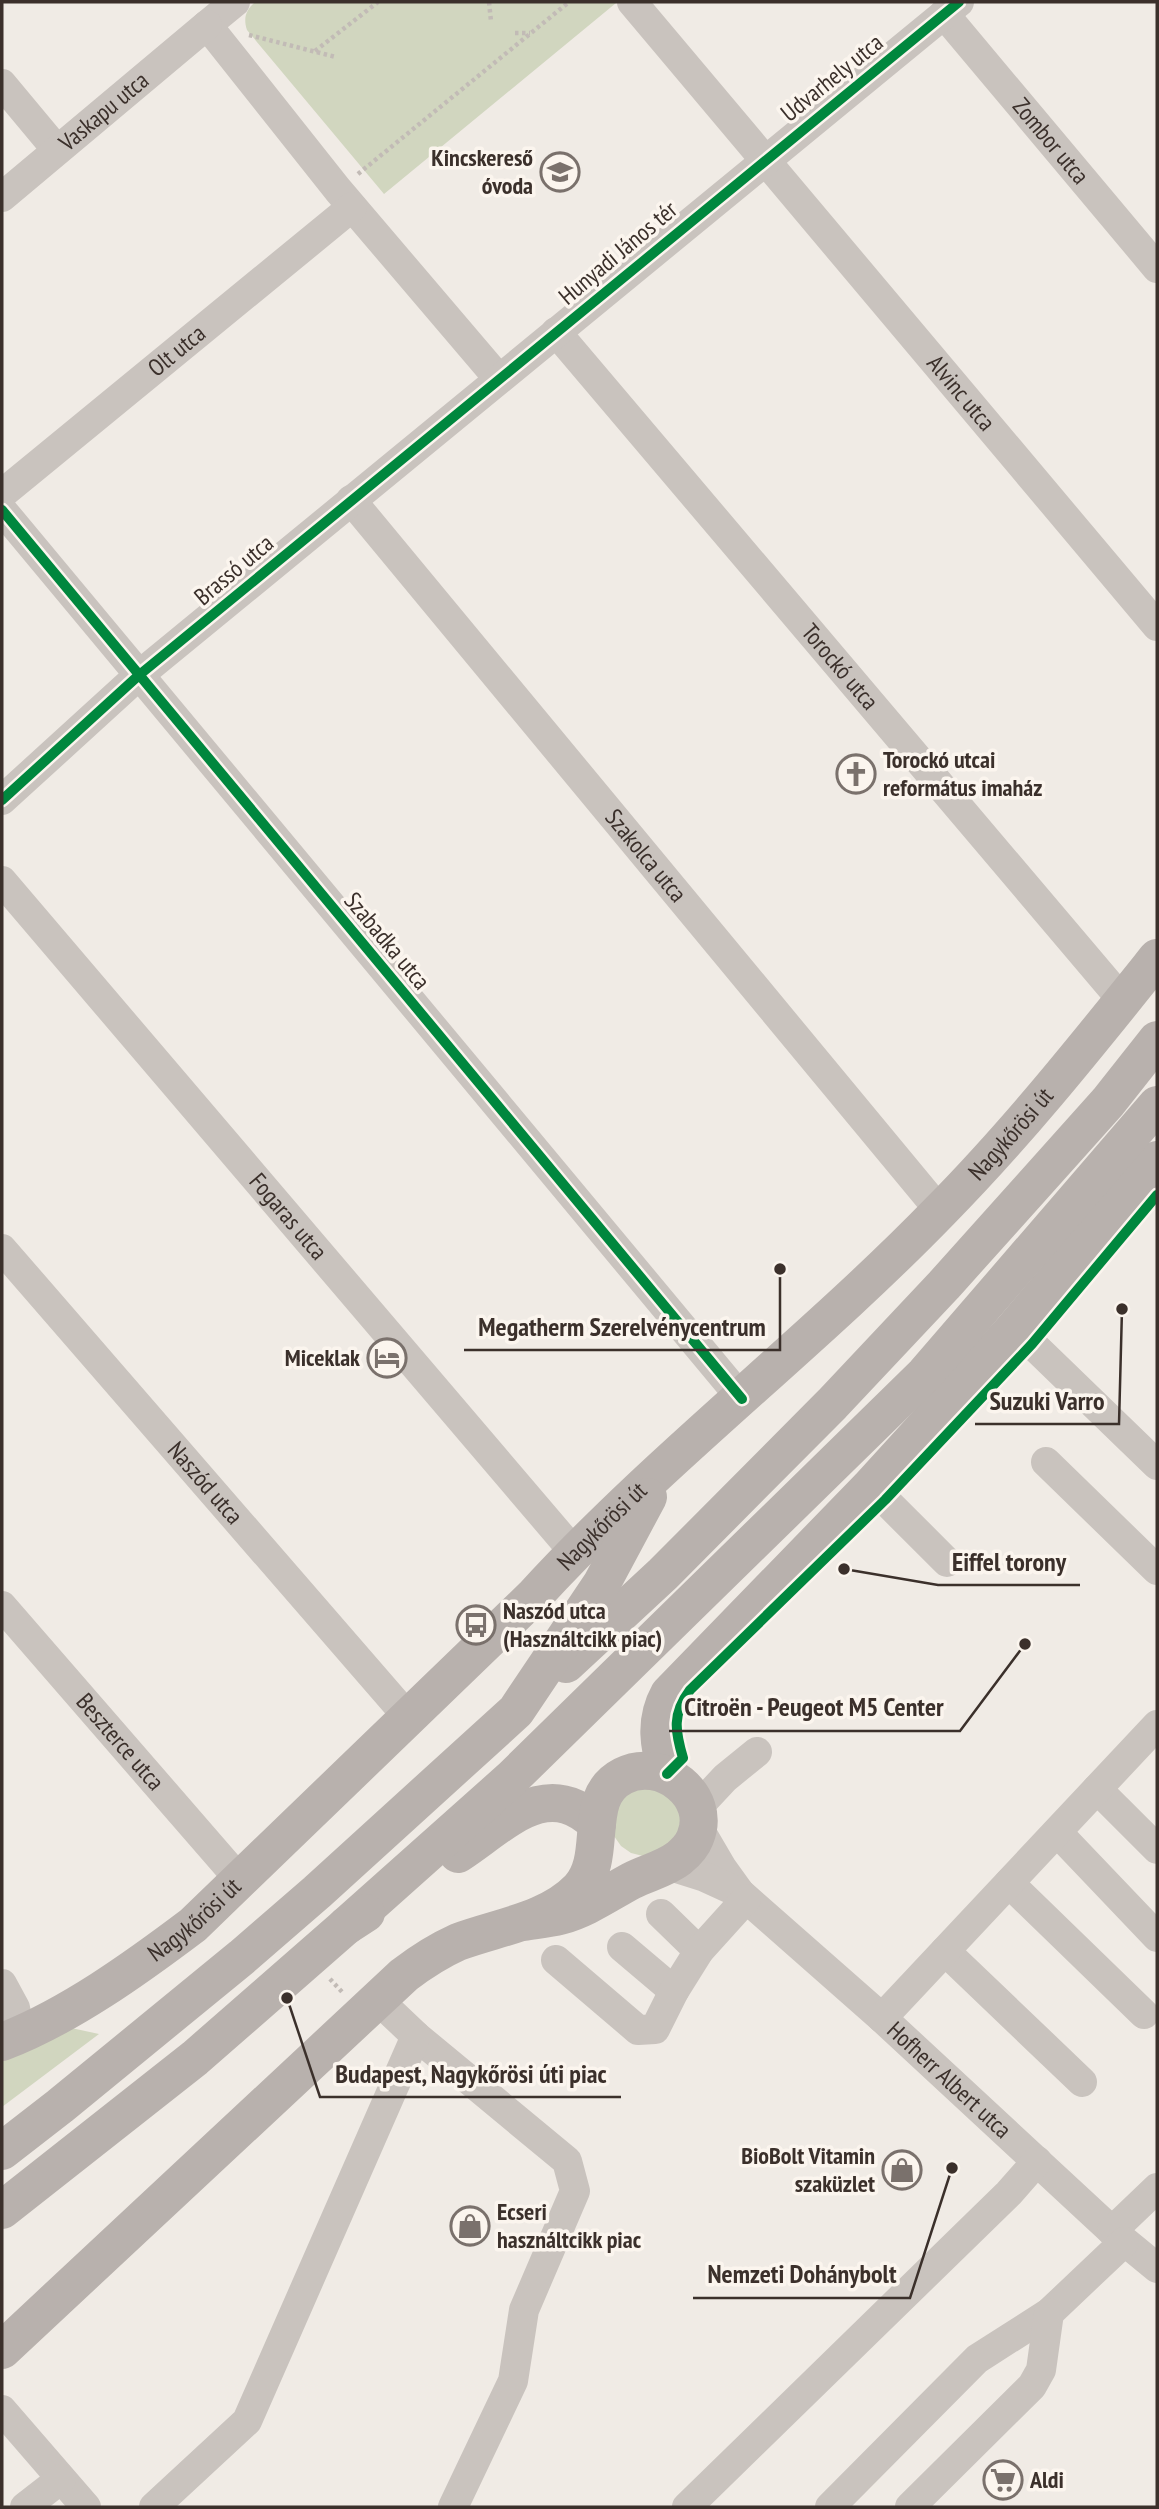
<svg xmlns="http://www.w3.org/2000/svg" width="1159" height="2509" font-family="'PT Sans Narrow',sans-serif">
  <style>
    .green { fill: #d1d6bf }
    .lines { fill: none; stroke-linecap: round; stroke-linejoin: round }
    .path { stroke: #c2bbb6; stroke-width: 4.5; stroke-dasharray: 3.5 3.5; stroke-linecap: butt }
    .minor { stroke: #c9c3be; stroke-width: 30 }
    .major { stroke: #b8b1ad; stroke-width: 38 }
    .cycleway-casing { stroke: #fbf5ee; stroke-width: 15 }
    .cycleway { stroke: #00873e; stroke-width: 10 }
    .labels { text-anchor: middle; stroke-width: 7; stroke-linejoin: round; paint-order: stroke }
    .street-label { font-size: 24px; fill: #3b302b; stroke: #fbf5ee }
    .poi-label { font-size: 24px; font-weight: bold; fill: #3b302b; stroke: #fbf5ee; text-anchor: start }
    .leader { fill: none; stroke: #3b302b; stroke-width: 2.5 }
    .callout-dot { fill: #3b302b; stroke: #fbf5ee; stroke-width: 2.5 }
    .callout-label { font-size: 26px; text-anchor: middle; font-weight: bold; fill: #3b302b; stroke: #fbf5ee; stroke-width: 7; stroke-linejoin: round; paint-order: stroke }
  </style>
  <rect width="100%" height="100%" fill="#f0ebe5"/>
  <!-- green -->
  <path class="green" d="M255,2H615L616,3L384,194L247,30C243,18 246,10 255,2Z
    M646,1782L683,1808L676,1843L643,1856L631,1853L621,1846L614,1836L616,1800Z
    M2,2013L99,2034L2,2107Z"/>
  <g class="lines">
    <!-- path -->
    <path class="path" d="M489,2L491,21
      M515,33H530
      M249,35L336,57
      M315,51L378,2
      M358,174L569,2
      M330,1979L343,1993"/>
    <!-- minor -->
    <g class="minor">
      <path d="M235,2L207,25L338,190L499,379"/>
      <path id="s1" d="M632,2L1157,626"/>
      <path id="s2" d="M944,14L1157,268"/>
      <path d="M2,84L57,150"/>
      <path id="s3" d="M2,197L207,25"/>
      <path id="s4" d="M556,332L1123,1001"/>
      <path id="s5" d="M2,494L352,207"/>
      <path id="s6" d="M351,500L940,1211"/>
      <path d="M2,510L742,1399"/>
      <path d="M2,800L138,676L959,2"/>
      <path id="s7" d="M2,881L574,1552"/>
      <path id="s8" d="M2,1249L408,1717"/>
      <path d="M1013,1330L1032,1344L1157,1465"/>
      <path d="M1046,1462L1157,1570"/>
      <path d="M869,1488L885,1500L947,1562"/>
      <path id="s9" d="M2,1606L239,1879"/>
      <path d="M1097,1789L1157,1849"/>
      <path d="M697,1808L725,1778L757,1752"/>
      <path id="s10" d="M698,1827L722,1868L740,1893L882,2018L1112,2231L1157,2268"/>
      <path d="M1057,1832L1157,1937"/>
      <path d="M667,1865L705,1877L740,1893"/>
      <path d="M1009,1883L1144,2014"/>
      <path d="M661,1914L699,1951"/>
      <path d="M622,1947L674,1991"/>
      <path d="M945,1951L1082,2082"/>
      <path d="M556,1960L638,2030L655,2029L674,1991L699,1951L746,1899"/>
      <path d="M2,1984L15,2008L20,2035"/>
      <path d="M882,2018L1157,1725"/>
      <path d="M416,2036L567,2161L575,2191L524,2310L513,2381L453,2507"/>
      <path d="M1112,2231L1157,2188"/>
      <path d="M2,2410L86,2507"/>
      <path d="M25,2507L61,2479"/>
      <path d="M154,2507L247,2421L416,2036L378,2000"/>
      <path d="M687,2507L1009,2193L1037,2161"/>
      <path d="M830,2507L977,2359L1049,2313L1124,2242"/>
      <path d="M910,2507L1032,2386L1041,2370L1049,2313"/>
    </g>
    <!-- major -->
    <g class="major">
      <path d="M566,1664L663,1574L832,1404L944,1285L1108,1102L1157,1040"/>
      <path d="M667,1774C659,1746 654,1721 669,1694L869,1488L1013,1330L1157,1160"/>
      <path d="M458,1854C503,1825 546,1774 597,1824"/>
      <path d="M346,1926L511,1779L925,1374L1157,1105"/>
      <path id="s11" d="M2,2042C68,2017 136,1968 193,1925L533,1597C659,1459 810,1345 940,1211C1018,1132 1088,1044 1157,958"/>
      <path d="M2,2151L60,2106L242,1957L317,1892L516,1711L602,1583L648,1497"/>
      <path d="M2,2210L195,2058L346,1926L366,1913"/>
      <path d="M2,2350L404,1975C421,1962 438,1951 458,1942C498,1927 548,1921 579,1889C610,1856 580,1798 623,1776C661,1756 713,1796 695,1838C692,1846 685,1853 679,1858C665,1869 646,1873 631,1881C607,1894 586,1909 560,1916C548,1919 535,1920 523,1922"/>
    </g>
    <!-- cycleway casing -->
    <g class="cycleway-casing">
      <path id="cycleway" d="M2,510L742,1399
        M2,800L138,676L959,2
        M667,1774L683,1758C675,1731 672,1714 690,1690L885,1500L1032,1344L1157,1195"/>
    </g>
    <!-- cycleway -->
    <use href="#cycleway" class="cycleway"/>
  </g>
  <!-- icons -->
  <defs>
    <g id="school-ring" transform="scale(2.0125)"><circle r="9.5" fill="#fbf5ee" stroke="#7a716c" stroke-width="1.5"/><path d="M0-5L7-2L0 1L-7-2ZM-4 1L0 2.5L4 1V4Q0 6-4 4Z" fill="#7a716c"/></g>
    <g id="church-ring" transform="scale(2.0125)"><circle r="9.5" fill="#fbf5ee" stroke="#7a716c" stroke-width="1.5"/><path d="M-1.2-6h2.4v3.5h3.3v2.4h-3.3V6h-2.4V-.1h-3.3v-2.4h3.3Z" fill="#7a716c"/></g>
    <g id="hotel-ring" transform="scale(2.0125)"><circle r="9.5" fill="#fbf5ee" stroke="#7a716c" stroke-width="1.5"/><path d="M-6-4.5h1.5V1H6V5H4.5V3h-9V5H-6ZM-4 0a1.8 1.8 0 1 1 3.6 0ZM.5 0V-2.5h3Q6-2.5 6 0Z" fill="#7a716c"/></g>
    <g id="bus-ring" transform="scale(2.0125)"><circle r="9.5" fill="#fbf5ee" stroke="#7a716c" stroke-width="1.5"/><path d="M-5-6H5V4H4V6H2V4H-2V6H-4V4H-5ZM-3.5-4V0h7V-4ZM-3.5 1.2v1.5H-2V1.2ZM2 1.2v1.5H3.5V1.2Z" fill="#7a716c"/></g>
    <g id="shop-ring" transform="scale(2.0125)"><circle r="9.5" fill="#fbf5ee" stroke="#7a716c" stroke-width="1.5"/><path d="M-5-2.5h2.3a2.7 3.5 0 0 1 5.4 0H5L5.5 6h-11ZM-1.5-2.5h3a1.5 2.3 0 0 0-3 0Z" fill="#7a716c"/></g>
    <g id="supermarket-ring" transform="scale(2.0125)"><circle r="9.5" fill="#fbf5ee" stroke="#7a716c" stroke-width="1.5"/><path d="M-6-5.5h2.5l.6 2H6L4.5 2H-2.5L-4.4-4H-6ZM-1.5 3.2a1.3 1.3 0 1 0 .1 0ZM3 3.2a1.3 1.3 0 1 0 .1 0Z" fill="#7a716c"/></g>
  </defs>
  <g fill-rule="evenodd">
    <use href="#school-ring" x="560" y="172"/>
    <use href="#church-ring" x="856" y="774"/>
    <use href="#hotel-ring" x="387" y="1358"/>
    <use href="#bus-ring" x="476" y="1625"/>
    <use href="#shop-ring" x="902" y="2170"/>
    <use href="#shop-ring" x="470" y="2226"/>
    <use href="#supermarket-ring" x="1003" y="2480"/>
  </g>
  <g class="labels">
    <!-- street labels -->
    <g class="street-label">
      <text transform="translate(832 78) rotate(-39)" y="8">Udvarhely utca</text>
      <text dy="8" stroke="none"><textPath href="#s3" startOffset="133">Vaskapu utca</textPath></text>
      <text dy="8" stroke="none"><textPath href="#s2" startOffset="166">Zombor utca</textPath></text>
      <text transform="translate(618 253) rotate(-40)" y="8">Hunyadi János tér</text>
      <text dy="8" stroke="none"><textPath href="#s5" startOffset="226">Olt utca</textPath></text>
      <text dy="8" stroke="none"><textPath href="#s1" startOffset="511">Alvinc utca</textPath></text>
      <text transform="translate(234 570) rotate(-40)" y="8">Brassó utca</text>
      <text dy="8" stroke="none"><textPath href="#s4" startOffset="439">Torockó utca</textPath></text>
      <text dy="8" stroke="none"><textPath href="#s6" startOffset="462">Szakolca utca</textPath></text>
      <text transform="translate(387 941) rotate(50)" y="8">Szabadka utca</text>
      <text dy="8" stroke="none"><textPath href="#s11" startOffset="1363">Nagykőrösi út</textPath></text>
      <text dy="8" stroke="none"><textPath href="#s7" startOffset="441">Fogaras utca</textPath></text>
      <text dy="8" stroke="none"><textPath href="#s8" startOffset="310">Naszód utca</textPath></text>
      <text dy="8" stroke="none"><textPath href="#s11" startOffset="796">Nagykőrösi út</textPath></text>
      <text dy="8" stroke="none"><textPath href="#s9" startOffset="180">Beszterce utca</textPath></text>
      <text dy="8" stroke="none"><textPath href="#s11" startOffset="229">Nagykőrösi út</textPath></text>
      <text dy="8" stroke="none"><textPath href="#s10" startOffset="359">Hofherr Albert utca</textPath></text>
    </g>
    <!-- poi labels -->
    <g class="poi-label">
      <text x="533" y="166" text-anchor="end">Kincskereső<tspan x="533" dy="28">óvoda</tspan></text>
      <text x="883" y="768">Torockó utcai<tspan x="883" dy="28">református imaház</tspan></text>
      <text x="360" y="1366" text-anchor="end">Miceklak</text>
      <text x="503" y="1619">Naszód utca<tspan x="503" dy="28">(Használtcikk piac)</tspan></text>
      <text x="875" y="2164" text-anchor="end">BioBolt Vitamin<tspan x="875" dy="28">szaküzlet</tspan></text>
      <text x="497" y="2220">Ecseri<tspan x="497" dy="28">használtcikk piac</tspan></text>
      <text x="1030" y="2488">Aldi</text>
    </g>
  </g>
  <!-- callouts -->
  <path class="leader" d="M780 1269L780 1350H464M1122 1309L1119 1424H975M844 1569L938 1585H1080M1025 1644L960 1731H669M287 1998L320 2097H621M952 2168L910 2298H693"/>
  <g class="callout-dot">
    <circle cx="780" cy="1269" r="7"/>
    <circle cx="1122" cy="1309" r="7"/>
    <circle cx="844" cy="1569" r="7"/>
    <circle cx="1025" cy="1644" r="7"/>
    <circle cx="287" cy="1998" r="7"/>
    <circle cx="952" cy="2168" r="7"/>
  </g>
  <g class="callout-label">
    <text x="622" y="1336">Megatherm Szerelvénycentrum</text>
    <text x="1047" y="1410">Suzuki Varro</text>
    <text x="1009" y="1571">Eiffel torony</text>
    <text x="814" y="1716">Citroën - Peugeot M5 Center</text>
    <text x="471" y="2083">Budapest, Nagykőrösi úti piac</text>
    <text x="802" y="2283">Nemzeti Dohánybolt</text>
  </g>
  <!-- border -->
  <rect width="1159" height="2509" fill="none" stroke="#3b302b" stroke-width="7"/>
</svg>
